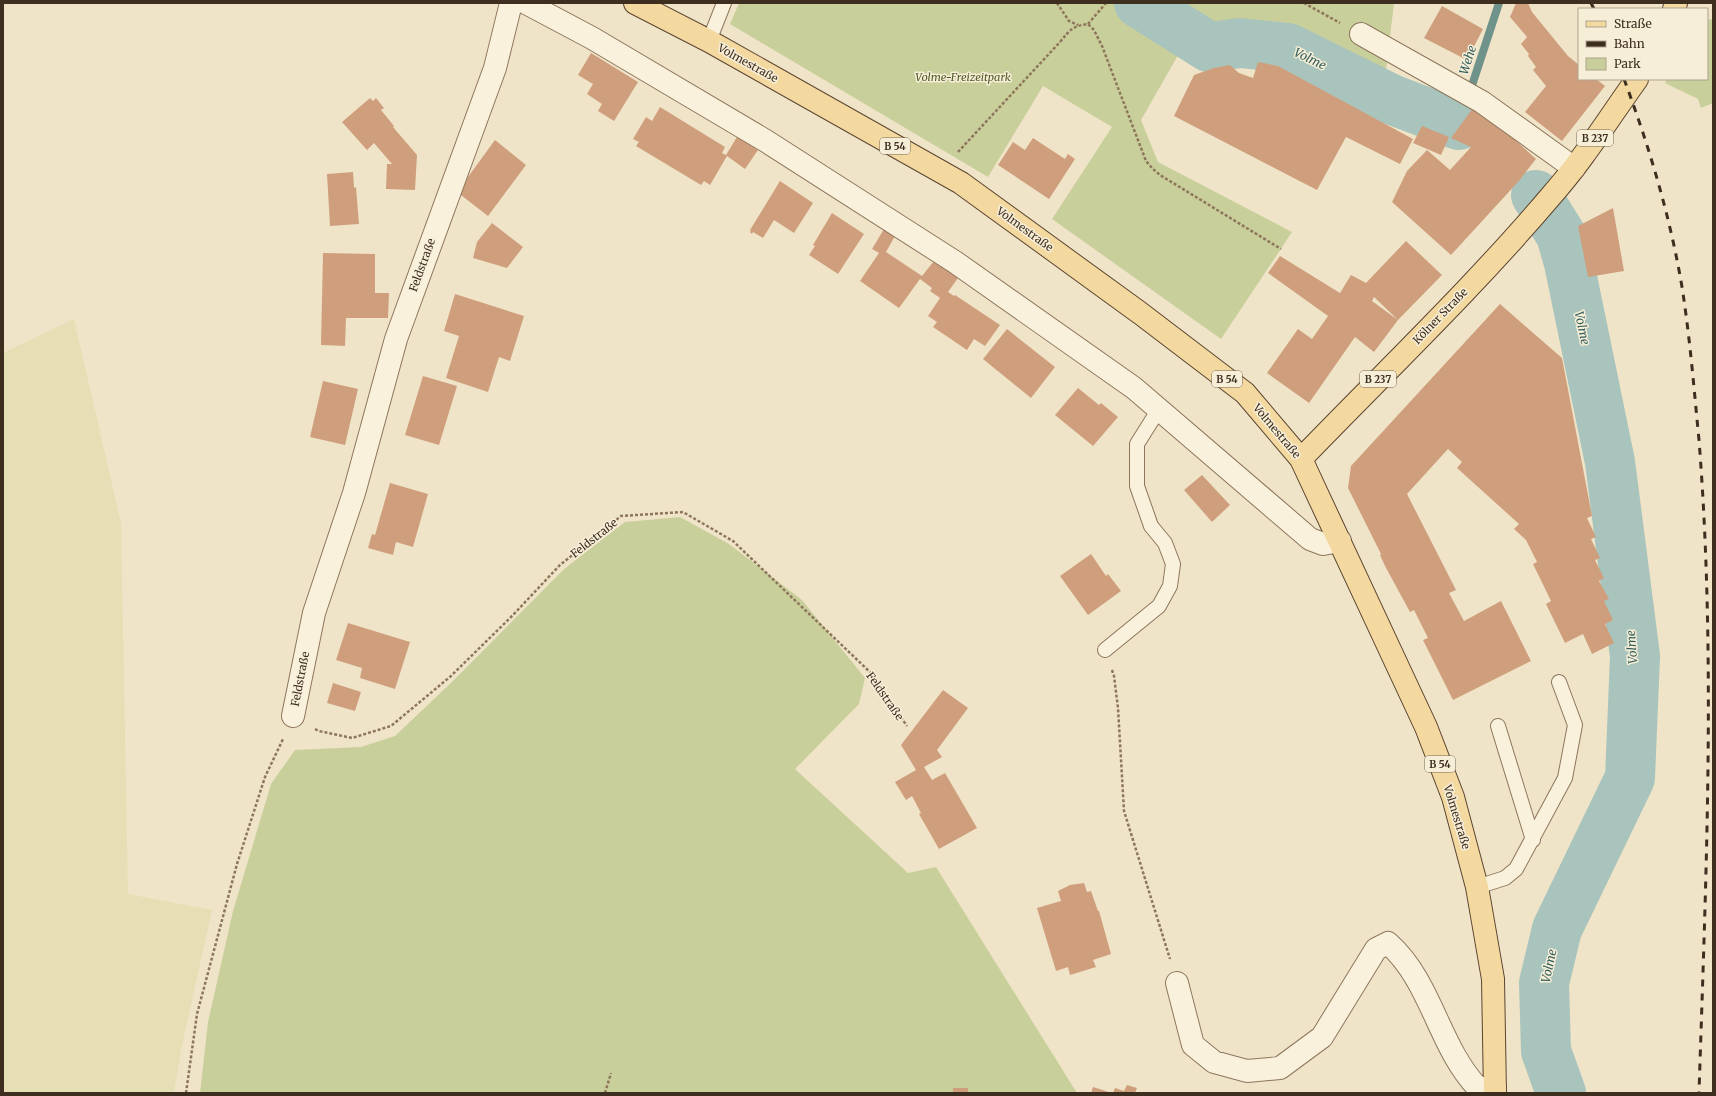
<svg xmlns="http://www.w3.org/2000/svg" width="1716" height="1096" font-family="Merriweather,serif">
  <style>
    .farmland { fill: #e6deb5 }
    .green { fill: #c9cf9b }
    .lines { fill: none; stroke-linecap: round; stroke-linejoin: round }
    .stream { stroke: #6f938a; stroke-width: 8 }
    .river { stroke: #a9c4bc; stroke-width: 50 }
    .building { fill: #cf9f7d; fill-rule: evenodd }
    .lane-casing { stroke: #8d765c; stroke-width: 16 }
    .street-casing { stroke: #8d765c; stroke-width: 24 }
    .primary-casing { stroke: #5b4430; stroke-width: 24 }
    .path { stroke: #8d765c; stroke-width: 2.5; stroke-dasharray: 3 2; stroke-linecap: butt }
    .lane { stroke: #faf1dc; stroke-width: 14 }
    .street { stroke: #faf1dc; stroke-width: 22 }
    .primary { stroke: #f3d9a0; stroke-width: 22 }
    .rail { stroke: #3d2e20; stroke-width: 3; stroke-dasharray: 7 7; stroke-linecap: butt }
    .labels { text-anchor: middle; stroke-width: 3; stroke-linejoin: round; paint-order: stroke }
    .shield { fill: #f7eed8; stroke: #756857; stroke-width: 1 }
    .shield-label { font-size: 10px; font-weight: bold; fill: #3d2e20 }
    .street-label { font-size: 11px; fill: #3d2e20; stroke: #f7eed8 }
    .park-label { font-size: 11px; font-style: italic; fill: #4d5a26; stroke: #f7eed8 }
    .water-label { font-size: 12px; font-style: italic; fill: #2f5d5a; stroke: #f7eed8 }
  </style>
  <rect width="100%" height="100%" fill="#f0e4c8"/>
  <!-- farmland -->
  <path class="farmland" d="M74,319L121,523L128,894L212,910L181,1050L174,1093H3V353Z"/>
  <!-- green -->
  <path class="green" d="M739,3H1394L1386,70L1422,91L1408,124L1301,64L1232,54L1177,57L1141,120L1158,162L1292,232L1221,339L1052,219L1112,127L1043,86L988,177L730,24Z
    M1713,19V103L1701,108L1698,99L1665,83L1667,79H1707V20Z
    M680,517L729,544L802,600L865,678L859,704L795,769L908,873L936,867L1077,1093H200L208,1022L233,911L271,784L295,750L361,747L395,736L454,680L564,569L625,522Z"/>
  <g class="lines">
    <!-- stream -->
    <path class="stream" d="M1459,125L1499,3"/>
    <!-- river -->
    <path class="river" d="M1139,3L1209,47L1240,43L1288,48L1393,100L1459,125
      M1536,195L1561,235L1569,263L1610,462L1635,656L1630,778L1557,929L1544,983L1546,1051L1561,1093"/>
  </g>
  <!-- building -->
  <path class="building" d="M1516,3H1528L1532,12L1568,56L1579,65V79H1596L1605,86L1562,141L1525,112L1546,86L1533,70L1536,67L1528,56L1529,54L1521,44L1527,37L1510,17Z
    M1442,6L1483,29L1467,60L1424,38Z
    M591,53L638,82L614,121L598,111L602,104L587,94L593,84L578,75Z
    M1258,62L1278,66L1413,139L1400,164L1346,137L1317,190L1174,116L1194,75L1214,68L1230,65L1239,73L1253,78Z
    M370,98L373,101L376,98L384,108L381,110L394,126L393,127L417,155L415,190L386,189L387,164H392L374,143L367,150L342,122Z
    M660,107L725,147L722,153L726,155L737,137L758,150L745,169L727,156L710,185L704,181L701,185L636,146L639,142L633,139L646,117L652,121Z
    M1473,108L1513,138L1536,159L1518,182L1451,255L1392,202L1407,171L1427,150L1450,170L1471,147L1451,138Z
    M1422,126L1449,137L1441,155L1413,143Z
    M1033,138L1065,159L1068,154L1075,159L1049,199L998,165L1013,142L1025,150Z
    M495,140L526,165L488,216L457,192Z
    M353,172L354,188L356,187L359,224L330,226L327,174Z
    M780,181L813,203L794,233L774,220L763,238L753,232L752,234L750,232L751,231L750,230Z
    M1613,208L1624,271L1588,277L1578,226Z
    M832,213L864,234L838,274L809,255L815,246L813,245Z
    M492,223L523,247L507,268L473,258L477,242Z
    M884,229L895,236L886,252L922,276L934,261L958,278L948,292L954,296L955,295L1000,325L985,346L974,339L967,350L933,327L937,322L928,316L940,298L930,291L932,288L920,279L899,308L860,281L879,253L872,249Z
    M1406,241L1442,275L1398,320L1374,352L1355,337L1309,403L1267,373L1298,329L1312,339L1328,316L1268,273L1280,256L1340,293L1351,275L1366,283ZM1374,297L1398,320L1372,301Z
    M323,253L375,254V293H389L388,318H346L345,346L321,345Z
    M455,294L524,316L510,361L499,357L488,392L446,378L459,336L444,331Z
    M1500,304L1562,358L1592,516L1587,518L1596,537L1591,539L1600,558L1595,560L1604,578L1599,581L1609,599L1604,601L1613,620L1605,624L1614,643L1592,654L1583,634L1565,643L1546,604L1551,601L1533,564L1537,562L1526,540L1514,529L1519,524L1457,468L1462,462L1448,449L1407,494L1456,590L1449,593L1464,621L1501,601L1531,661L1453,700L1423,640L1428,638L1414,610L1410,612L1385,566L1380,555L1381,554L1348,488L1351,466Z
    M1007,329L1055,367L1031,398L983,359Z
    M423,376L457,386L439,445L405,435Z
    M323,381L358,389L345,445L310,437Z
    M1078,388L1099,405L1101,403L1118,417L1093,446L1055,415Z
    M1202,475L1230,505L1212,522L1184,490Z
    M390,483L428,494L413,547L396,542L393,555L368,548L372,534L375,535Z
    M1091,554L1106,576L1108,574L1121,591L1088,615L1060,576Z
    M348,623L410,642L395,689L360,678L362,668L336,660Z
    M333,683L361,692L355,711L327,703Z
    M943,690L968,708L937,750L942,757L924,767L932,780L945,773L977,828L939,849L919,814L921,813L912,796L906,800L895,782L916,770L901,745Z
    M1084,883L1087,892L1091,891L1098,911H1099L1111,954L1093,960L1096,967L1070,975L1068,967L1056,971L1037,908L1061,901L1058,891L1070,885Z
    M1127,1085L1137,1088L1135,1093H1113L1115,1088L1124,1091Z
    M1093,1087L1112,1093H1091Z
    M953,1088H968V1093H953Z"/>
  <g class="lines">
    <!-- lane casing -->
    <g class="lane-casing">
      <path id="lane" d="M709,41L724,3
        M1105,650L1159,606L1170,586L1173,564L1165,543L1151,526L1137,486V444L1159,409
        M1498,726L1533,840
        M1477,887L1505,878L1516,869L1565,778L1575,725L1559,682"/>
    </g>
    <!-- street casing -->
    <g class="street-casing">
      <path id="street" d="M526,3L592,38L766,141L955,262L1134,388L1310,539L1323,544L1340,541
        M1361,34L1482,102L1574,168
        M293,716L314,613L354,493L396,339L495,68L511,3
        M1177,983L1193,1045L1214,1062L1247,1071L1280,1068L1322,1037L1376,949L1388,943C1432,982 1438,1046 1478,1088H1495"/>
    </g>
    <!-- primary casing -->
    <g class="primary-casing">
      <path id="primary" d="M635,3L709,41L961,183L1140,313L1245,393L1301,459L1426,727L1453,797L1477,887L1493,979L1495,1093
        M1674,9L1676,3
        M1301,459C1385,372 1473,288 1551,196C1583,160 1609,118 1637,79"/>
    </g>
    <!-- path -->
    <path class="path" d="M1057,3L1069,21L1078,25
      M1304,3L1340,23
      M1088,24L1106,3
      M958,152L1060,42C1070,30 1072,26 1088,24L1094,30L1102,46L1146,161L1152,168L1160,175L1281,249
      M1112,670L1114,676L1118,708L1124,811L1170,959
      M315,729L319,731L352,738L391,726L451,676L513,615L560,565L621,516L683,512L733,541L803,608L871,673L907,726
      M186,1093L197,1014L237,864L265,777L283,739
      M605,1093L611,1073"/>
    <!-- lane -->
    <use href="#lane" class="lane"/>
    <!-- street -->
    <use href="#street" class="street"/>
    <!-- primary -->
    <use href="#primary" class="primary"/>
    <!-- rail -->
    <path class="rail" d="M1591,3L1594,9
      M1624,79C1649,146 1670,216 1682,287C1690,338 1694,389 1699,440C1716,657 1706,875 1699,1093"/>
  </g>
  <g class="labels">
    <!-- shield labels -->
    <g class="shield">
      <rect x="1577" y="130" width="36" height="16" rx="3"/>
      <rect x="880" y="138" width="30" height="16" rx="3"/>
      <rect x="1212" y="371" width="30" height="16" rx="3"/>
      <rect x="1360" y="371" width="36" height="16" rx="3"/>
      <rect x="1425" y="756" width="30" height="16" rx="3"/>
    </g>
    <g class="shield-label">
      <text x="1595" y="142">B 237</text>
      <text x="895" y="150">B 54</text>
      <text x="1227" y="383">B 54</text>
      <text x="1378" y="383">B 237</text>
      <text x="1440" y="768">B 54</text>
    </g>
    <!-- street labels -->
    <g class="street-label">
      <text transform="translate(748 63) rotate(29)" y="4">Volmestraße</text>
      <text transform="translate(1025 229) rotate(36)" y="4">Volmestraße</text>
      <text transform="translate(422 265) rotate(-70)" y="4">Feldstraße</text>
      <text transform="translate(1440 316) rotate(-46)" y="4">Kölner Straße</text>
      <text transform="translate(1277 431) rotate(50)" y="4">Volmestraße</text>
      <text transform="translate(594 538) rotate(-38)" y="4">Feldstraße</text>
      <text transform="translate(300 679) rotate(-79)" y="4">Feldstraße</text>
      <text transform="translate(885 696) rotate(55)" y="4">Feldstraße</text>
      <text transform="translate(1457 817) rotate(73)" y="4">Volmestraße</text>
    </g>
    <!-- park labels -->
    <g class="park-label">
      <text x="963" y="81">Volme-Freizeitpark</text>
    </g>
    <!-- water labels -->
    <g class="water-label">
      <text transform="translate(1310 59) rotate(26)" y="4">Volme</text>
      <text transform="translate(1468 60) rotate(-72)" y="4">Wehe</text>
      <text transform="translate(1582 328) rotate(78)" y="4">Volme</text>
      <text transform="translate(1632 647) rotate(-94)" y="4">Volme</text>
      <text transform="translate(1549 966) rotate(-78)" y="4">Volme</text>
    </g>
  </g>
  <!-- border -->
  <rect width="1716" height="1096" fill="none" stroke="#3d2e20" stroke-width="8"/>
  <!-- legend -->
  <rect x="1578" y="8" width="130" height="72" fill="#f7eed8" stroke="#ada18e"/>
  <rect x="1586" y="21" width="20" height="6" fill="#f3d9a0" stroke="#ada18e"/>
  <text x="1614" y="28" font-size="12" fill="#3d2e20">Straße</text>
  <rect x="1586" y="41" width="20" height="6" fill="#3d2e20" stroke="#ada18e"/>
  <text x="1614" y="48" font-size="12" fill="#3d2e20">Bahn</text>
  <rect x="1586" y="58" width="20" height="12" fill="#c9cf9b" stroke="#ada18e"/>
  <text x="1614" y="68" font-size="12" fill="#3d2e20">Park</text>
</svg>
